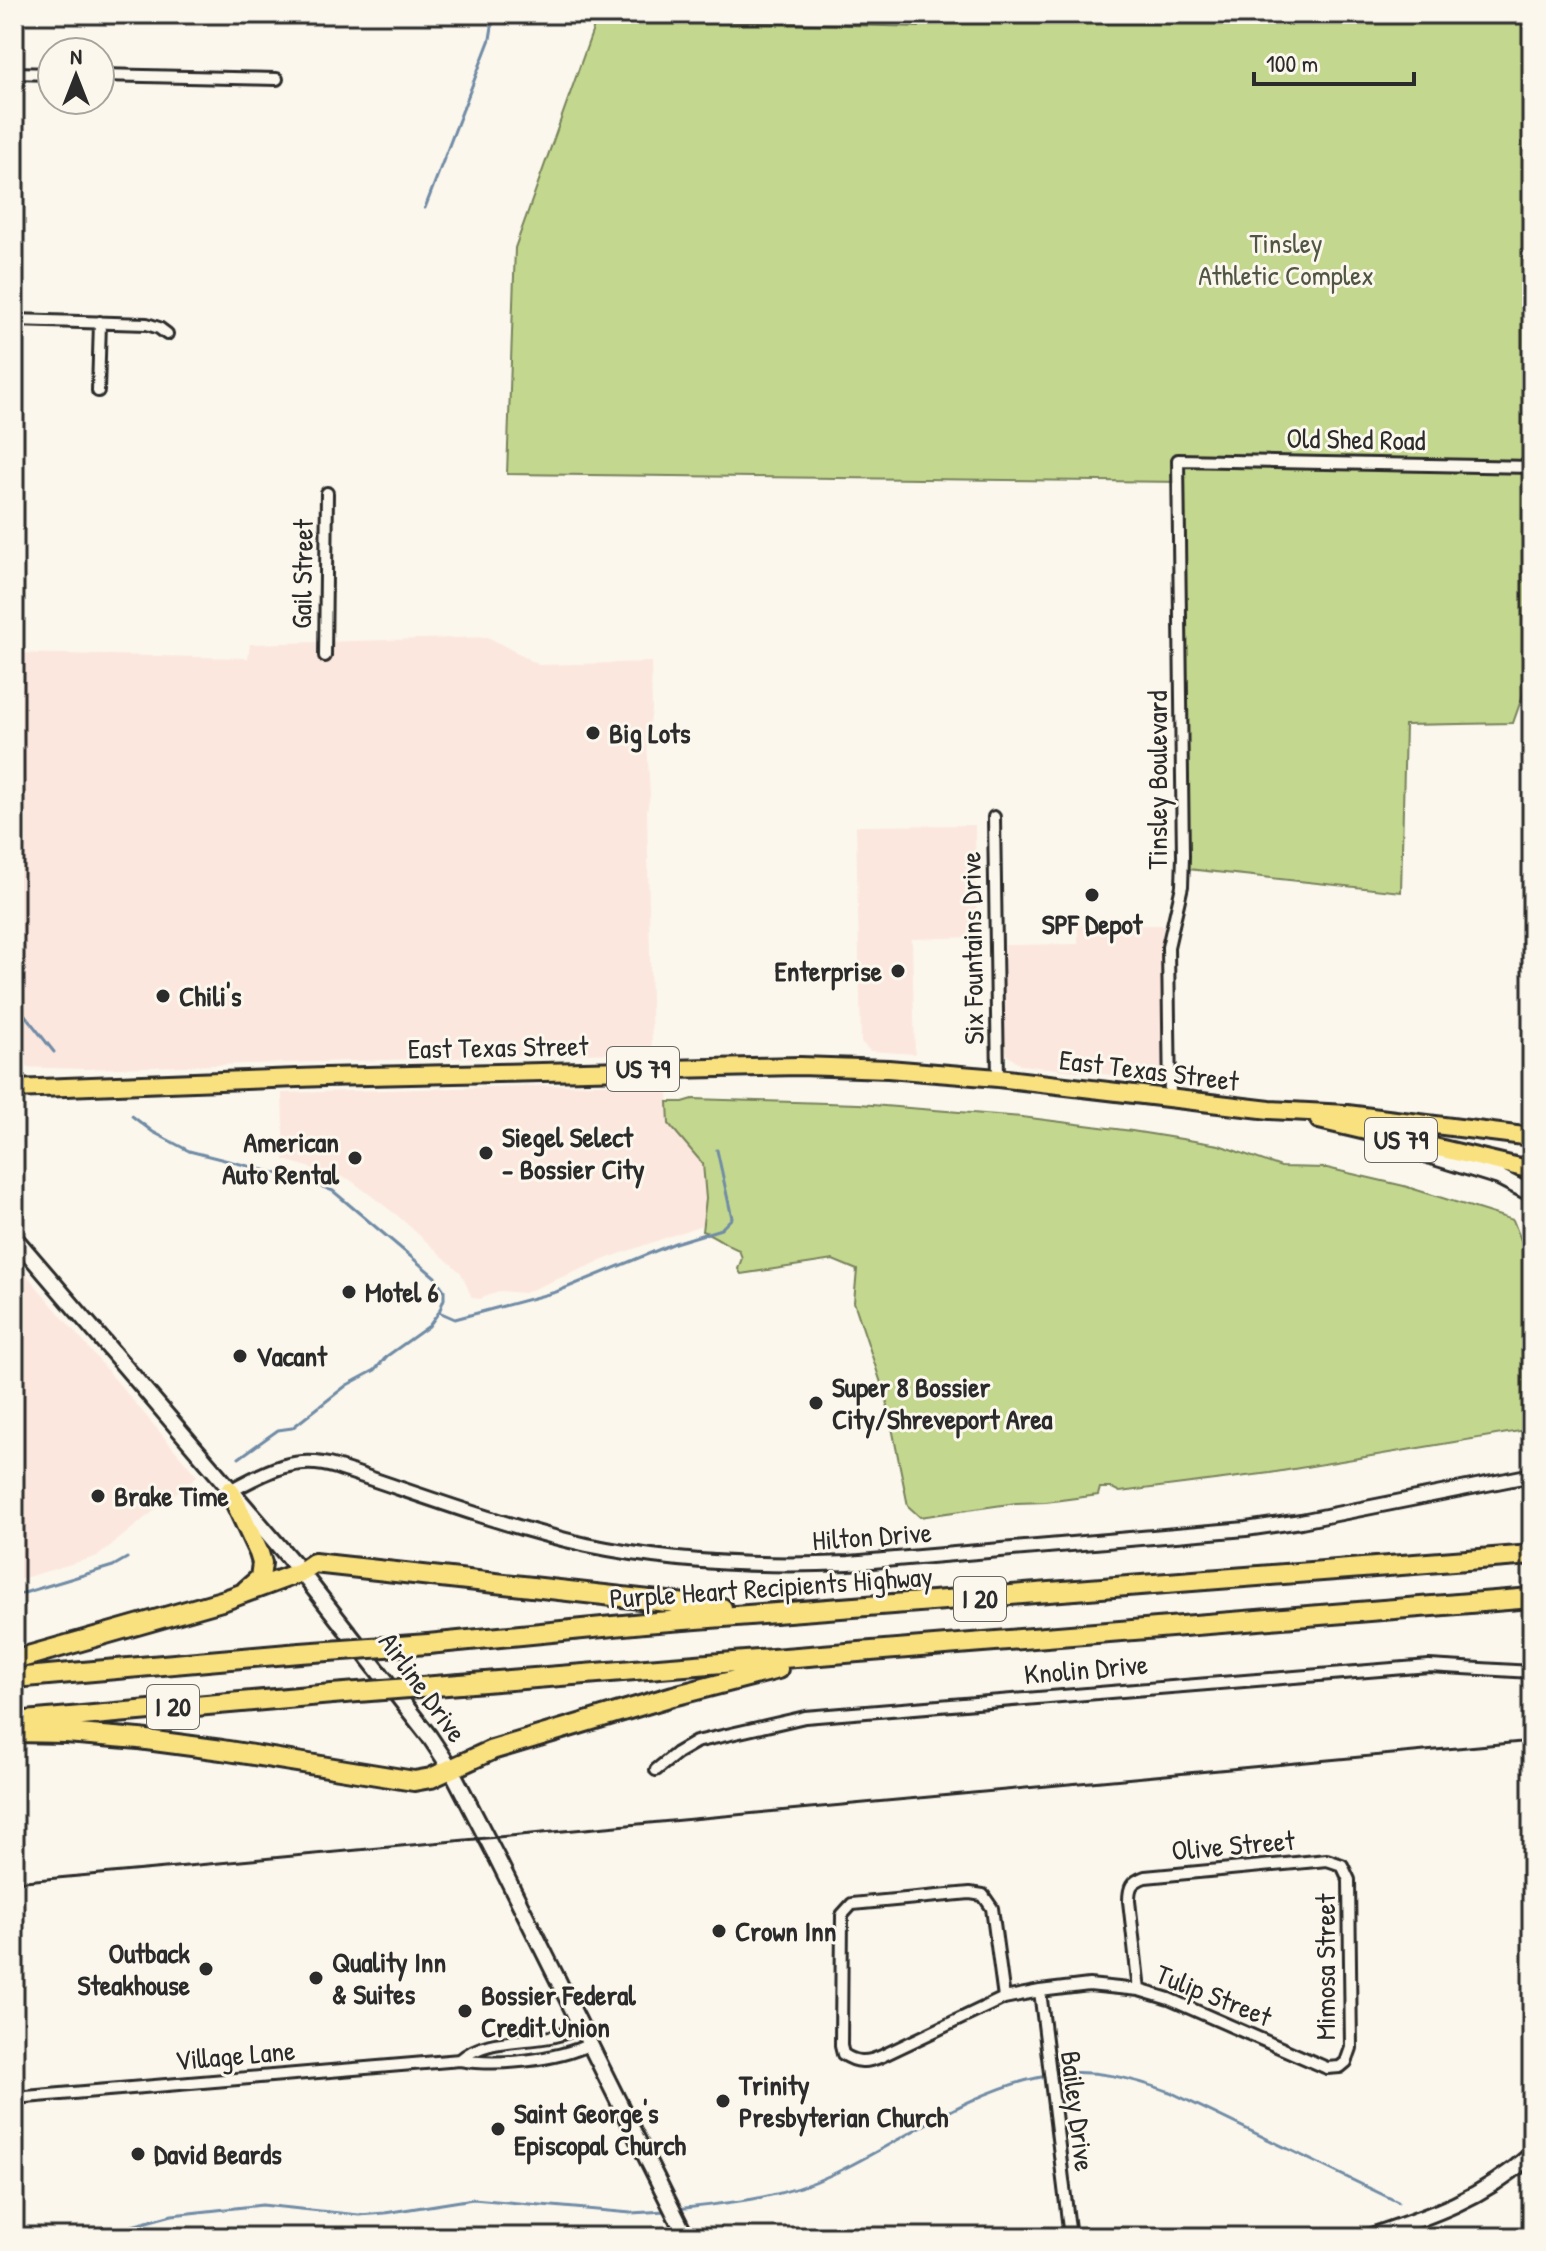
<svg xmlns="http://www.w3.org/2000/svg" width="1546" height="2251" font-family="'Patrick Hand',sans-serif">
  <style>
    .built { fill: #fce7de }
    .green { fill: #c3d88e; stroke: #77825c; stroke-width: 2 }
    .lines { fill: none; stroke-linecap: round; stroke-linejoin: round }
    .stream { stroke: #6f8ba6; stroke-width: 3 }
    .minor-casing { stroke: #2b2b2b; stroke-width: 16 }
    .tertiary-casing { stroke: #2b2b2b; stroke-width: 18 }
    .secondary-casing { stroke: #2b2b2b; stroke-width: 20 }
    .primary-casing { stroke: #2b2b2b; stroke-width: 22 }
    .motorway-casing { stroke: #2b2b2b; stroke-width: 24 }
    .minor { stroke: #fbf7ec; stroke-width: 10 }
    .tertiary { stroke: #fbf7ec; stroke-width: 12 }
    .secondary { stroke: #fbf7ec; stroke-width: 14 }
    .primary { stroke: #fae180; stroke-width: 16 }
    .motorway { stroke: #fae180; stroke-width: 18 }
    .rail { stroke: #2b2b2b; stroke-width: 3 }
    .motorway-bridge-casing { stroke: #2b2b2b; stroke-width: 24; stroke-linecap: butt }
    .motorway-bridge { stroke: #fae180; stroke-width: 18 }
    .poi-dot { fill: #2b2b2b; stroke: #fbf7ec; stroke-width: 3 }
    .labels { text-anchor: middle; stroke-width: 6; stroke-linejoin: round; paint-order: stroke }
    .shield { fill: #fbf7ec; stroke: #696865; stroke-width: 2 }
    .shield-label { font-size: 26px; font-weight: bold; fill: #2b2b2b }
    .park-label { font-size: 28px; fill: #515644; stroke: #fbf7ec }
    .street-label { font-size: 28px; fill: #2b2b2b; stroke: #fbf7ec }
    .poi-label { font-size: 28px; font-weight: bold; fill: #2b2b2b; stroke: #fbf7ec; text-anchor: start }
  </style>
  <rect width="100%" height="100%" fill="#fbf7ec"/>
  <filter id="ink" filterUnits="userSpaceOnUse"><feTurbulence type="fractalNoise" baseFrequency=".0125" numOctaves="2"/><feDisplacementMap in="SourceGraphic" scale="16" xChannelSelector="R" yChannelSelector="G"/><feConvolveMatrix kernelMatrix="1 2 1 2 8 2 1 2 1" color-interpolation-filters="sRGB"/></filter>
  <g filter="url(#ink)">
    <!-- built -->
    <path class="built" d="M488,637L539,665L651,662L652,711L647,741L650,795L647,811L652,1052L86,1069L14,1067V653L248,658L250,644Z
      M975,825L977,937L912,939L915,1054L870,1051L861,1042L856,826Z
      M1078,925H1164L1161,956L1163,1066L1155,1077L1147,1079L1020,1065L1007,1055L1004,1042L1005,945L1078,944Z
      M668,1082L669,1124L703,1164L706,1199L702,1225L608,1258L524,1293L500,1291L480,1299L472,1298L461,1273L398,1216L349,1179L284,1160L282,1093Z
      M14,1260L197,1476L98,1556L14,1581Z"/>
    <!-- green -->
    <path class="green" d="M919,14H1532V669L1513,723L1405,725L1401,892L1188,869L1184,482L507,474L515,248L597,18L919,27Z
      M693,1099L859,1104L1022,1117L1132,1131L1219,1145L1281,1167L1327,1168L1404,1186L1513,1220L1521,1240L1532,1243V1429L1270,1473L1120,1492L1112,1488H1100L1098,1495L1046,1502L1016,1503L920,1517L908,1506L886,1398L854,1302L857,1270L833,1260L741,1274L738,1269L742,1258L739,1250C725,1245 717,1236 702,1231L706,1199L703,1164L669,1124L668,1102H683Z"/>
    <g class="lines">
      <!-- stream -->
      <path class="stream" d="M425,208L490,39L494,14
        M14,1001L54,1052
        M132,1116L153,1132L189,1151L311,1182L333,1191L435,1277L444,1290V1299L439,1312L429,1326L387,1356L375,1370L347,1385L292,1428L278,1430L239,1458
        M439,1312L455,1319L556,1292L675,1243L721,1229L732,1218L717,1150
        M14,1596L113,1566L127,1558
        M1054,2074C1095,2069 1132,2078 1170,2092L1398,2202
        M677,2209C730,2203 783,2198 831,2175C902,2142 968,2090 1046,2076
        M92,2237L172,2215L262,2205L359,2215L385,2213L473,2199L631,2213L666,2211"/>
      <!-- minor casing -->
      <g class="minor-casing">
        <path id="minor" d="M14,73L52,74
          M100,75L277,79
          M14,320L147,324L159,328L167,334
          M98,391L100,322
          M325,656L327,493
          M994,817L998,1078
          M1170,1099L1168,947L1182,886L1183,856L1178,460L1532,467
          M656,1770L677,1753L696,1742L805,1717L1429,1666L1532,1672
          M1040,1991L1070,2237
          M1004,1998L992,1908L983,1895L970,1893L852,1904L842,1915L841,2046L843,2054C856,2063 867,2063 882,2056L1004,1998L1040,1991L1089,1985L1139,1990L1169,1999L1327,2068L1340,2067L1346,2062L1351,2048L1349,1880L1342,1865L1327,1860L1145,1877C1131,1882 1129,1887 1129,1901L1139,1990
          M460,2060C493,2031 543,2049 580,2026
          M14,2098L460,2060C496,2066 556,2061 590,2044"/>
      </g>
      <!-- tertiary casing -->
      <g class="tertiary-casing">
        <path id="tertiary" d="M230,1491C265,1472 296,1454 336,1467C419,1494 502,1526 587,1545C673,1563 761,1567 849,1563L1246,1529L1301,1521L1532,1475"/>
      </g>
      <!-- secondary casing -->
      <g class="secondary-casing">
        <path id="secondary" d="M1392,1144L1499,1177L1532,1194
          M14,1237L301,1572L429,1736L451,1769L498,1860L686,2237
          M1368,2237C1431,2216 1482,2199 1532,2154"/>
      </g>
      <!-- primary casing -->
      <g class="primary-casing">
        <path id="primary" d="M14,1089L324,1077L800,1066L888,1069L998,1078L1270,1110L1347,1114L1532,1137
          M1319,1120L1532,1170"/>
      </g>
      <!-- motorway casing -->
      <g class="motorway-casing">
        <path id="motorway" d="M230,1491L259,1553L262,1563L260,1578L246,1590
          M428,1644L644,1623L1532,1555
          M14,1660L225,1600L301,1572L314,1563L722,1608
          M14,1678L300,1653
          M460,1684L1532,1598
          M14,1722L332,1694
          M14,1732L66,1733L139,1739L222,1750L414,1781L431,1778L492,1750L673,1696L778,1669"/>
      </g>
      <!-- minor -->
      <use href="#minor" class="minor"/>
      <!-- tertiary -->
      <use href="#tertiary" class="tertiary"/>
      <!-- secondary -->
      <use href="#secondary" class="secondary"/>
      <!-- primary -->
      <use href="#primary" class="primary"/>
      <!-- motorway -->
      <use href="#motorway" class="motorway"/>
      <!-- rail -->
      <path class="rail" d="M14,1882L1532,1741"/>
      <!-- motorway-bridge casing -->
      <g class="motorway-bridge-casing">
        <path id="motorway-bridge" d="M300,1653L428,1644
          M332,1694L460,1684"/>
      </g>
      <!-- motorway-bridge -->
      <use href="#motorway-bridge" class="motorway-bridge"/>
    </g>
  </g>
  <!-- markers -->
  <g class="poi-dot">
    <circle cx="593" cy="733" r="8"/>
    <circle cx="1092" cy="895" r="8"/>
    <circle cx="898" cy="971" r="8"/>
    <circle cx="163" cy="996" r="8"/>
    <circle cx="486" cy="1153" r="8"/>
    <circle cx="355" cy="1158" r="8"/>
    <circle cx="349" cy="1292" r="8"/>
    <circle cx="240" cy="1356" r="8"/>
    <circle cx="816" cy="1403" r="8"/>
    <circle cx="98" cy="1496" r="8"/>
    <circle cx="719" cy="1931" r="8"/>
    <circle cx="206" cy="1969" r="8"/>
    <circle cx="316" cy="1978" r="8"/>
    <circle cx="465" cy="2011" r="8"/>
    <circle cx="723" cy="2101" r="8"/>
    <circle cx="498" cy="2129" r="8"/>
    <circle cx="138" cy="2154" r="8"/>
  </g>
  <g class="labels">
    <!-- shield labels -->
    <g class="shield">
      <rect x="607" y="1047" width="72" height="44" rx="6"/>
      <rect x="1365" y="1118" width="72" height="44" rx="6"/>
      <rect x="954" y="1577" width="52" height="44" rx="6"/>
      <rect x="147" y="1685" width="52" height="44" rx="6"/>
    </g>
    <g class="shield-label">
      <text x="643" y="1078">US 79</text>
      <text x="1401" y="1149">US 79</text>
      <text x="980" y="1608">I 20</text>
      <text x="173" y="1716">I 20</text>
    </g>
    <!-- park labels -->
    <g class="park-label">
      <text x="1286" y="253">Tinsley<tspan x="1286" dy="32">Athletic Complex</tspan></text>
    </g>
    <!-- street labels -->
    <g class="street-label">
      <text transform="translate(1356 439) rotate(1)" y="10">Old Shed Road</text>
      <text transform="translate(302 574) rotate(-89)" y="10">Gail Street</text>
      <text transform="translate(1157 780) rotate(-90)" y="10">Tinsley Boulevard</text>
      <text transform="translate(972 948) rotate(-91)" y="10">Six Fountains Drive</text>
      <text transform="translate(498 1047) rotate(-1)" y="10">East Texas Street</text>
      <text transform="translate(1149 1070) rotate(7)" y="10">East Texas Street</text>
      <text transform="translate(872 1536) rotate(-4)" y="10">Hilton Drive</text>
      <text transform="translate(771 1587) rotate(-4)" y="10">Purple Heart Recipients Highway</text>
      <text transform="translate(1086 1669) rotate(-5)" y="10">Knolin Drive</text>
      <text transform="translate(423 1687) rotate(54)" y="10">Airline Drive</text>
      <text transform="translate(1233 1845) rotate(-5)" y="10">Olive Street</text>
      <text transform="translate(1325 1967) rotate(-90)" y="10">Mimosa Street</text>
      <text transform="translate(1214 1995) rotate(22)" y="10">Tulip Street</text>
      <text transform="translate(235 2055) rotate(-5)" y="10">Village Lane</text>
      <text transform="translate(1078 2111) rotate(83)" y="10">Bailey Drive</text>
    </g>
    <!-- poi labels -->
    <g class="poi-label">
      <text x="609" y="743">Big Lots</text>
      <text x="1092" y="934" text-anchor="middle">SPF Depot</text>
      <text x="882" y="981" text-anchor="end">Enterprise</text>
      <text x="179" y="1006">Chili's</text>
      <text x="502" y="1147">Siegel Select<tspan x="502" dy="32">- Bossier City</tspan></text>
      <text x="339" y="1152" text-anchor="end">American<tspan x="339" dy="32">Auto Rental</tspan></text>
      <text x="365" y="1302">Motel 6</text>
      <text x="256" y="1366">Vacant</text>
      <text x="832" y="1397">Super 8 Bossier<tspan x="832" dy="32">City/Shreveport Area</tspan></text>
      <text x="114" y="1506">Brake Time</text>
      <text x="735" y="1941">Crown Inn</text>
      <text x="190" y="1963" text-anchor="end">Outback<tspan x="190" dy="32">Steakhouse</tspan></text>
      <text x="332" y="1972">Quality Inn<tspan x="332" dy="32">&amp; Suites</tspan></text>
      <text x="481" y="2005">Bossier Federal<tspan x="481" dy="32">Credit Union</tspan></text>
      <text x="739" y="2095">Trinity<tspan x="739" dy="32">Presbyterian Church</tspan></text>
      <text x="514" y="2123">Saint George's<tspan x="514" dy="32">Episcopal Church</tspan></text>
      <text x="154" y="2164">David Beards</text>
    </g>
  </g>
  <!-- margin -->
  <rect width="1546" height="2251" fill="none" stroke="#fbf7ec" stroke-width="48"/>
  <rect x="24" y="24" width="1498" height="2203" fill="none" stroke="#2b2b2b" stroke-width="3" filter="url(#ink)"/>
  <!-- north arrow -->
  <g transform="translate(76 76)"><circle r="38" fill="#fbf7ec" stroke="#a8a59f" stroke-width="2"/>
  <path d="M0-6L14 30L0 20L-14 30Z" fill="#2b2b2b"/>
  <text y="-12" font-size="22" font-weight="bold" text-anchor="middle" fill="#2b2b2b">N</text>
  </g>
  <!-- scale -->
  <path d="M1254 72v12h160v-12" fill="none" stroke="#2b2b2b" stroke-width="4"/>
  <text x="1266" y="72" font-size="24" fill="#2b2b2b" stroke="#fbf7ec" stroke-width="6" paint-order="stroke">100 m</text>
</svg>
